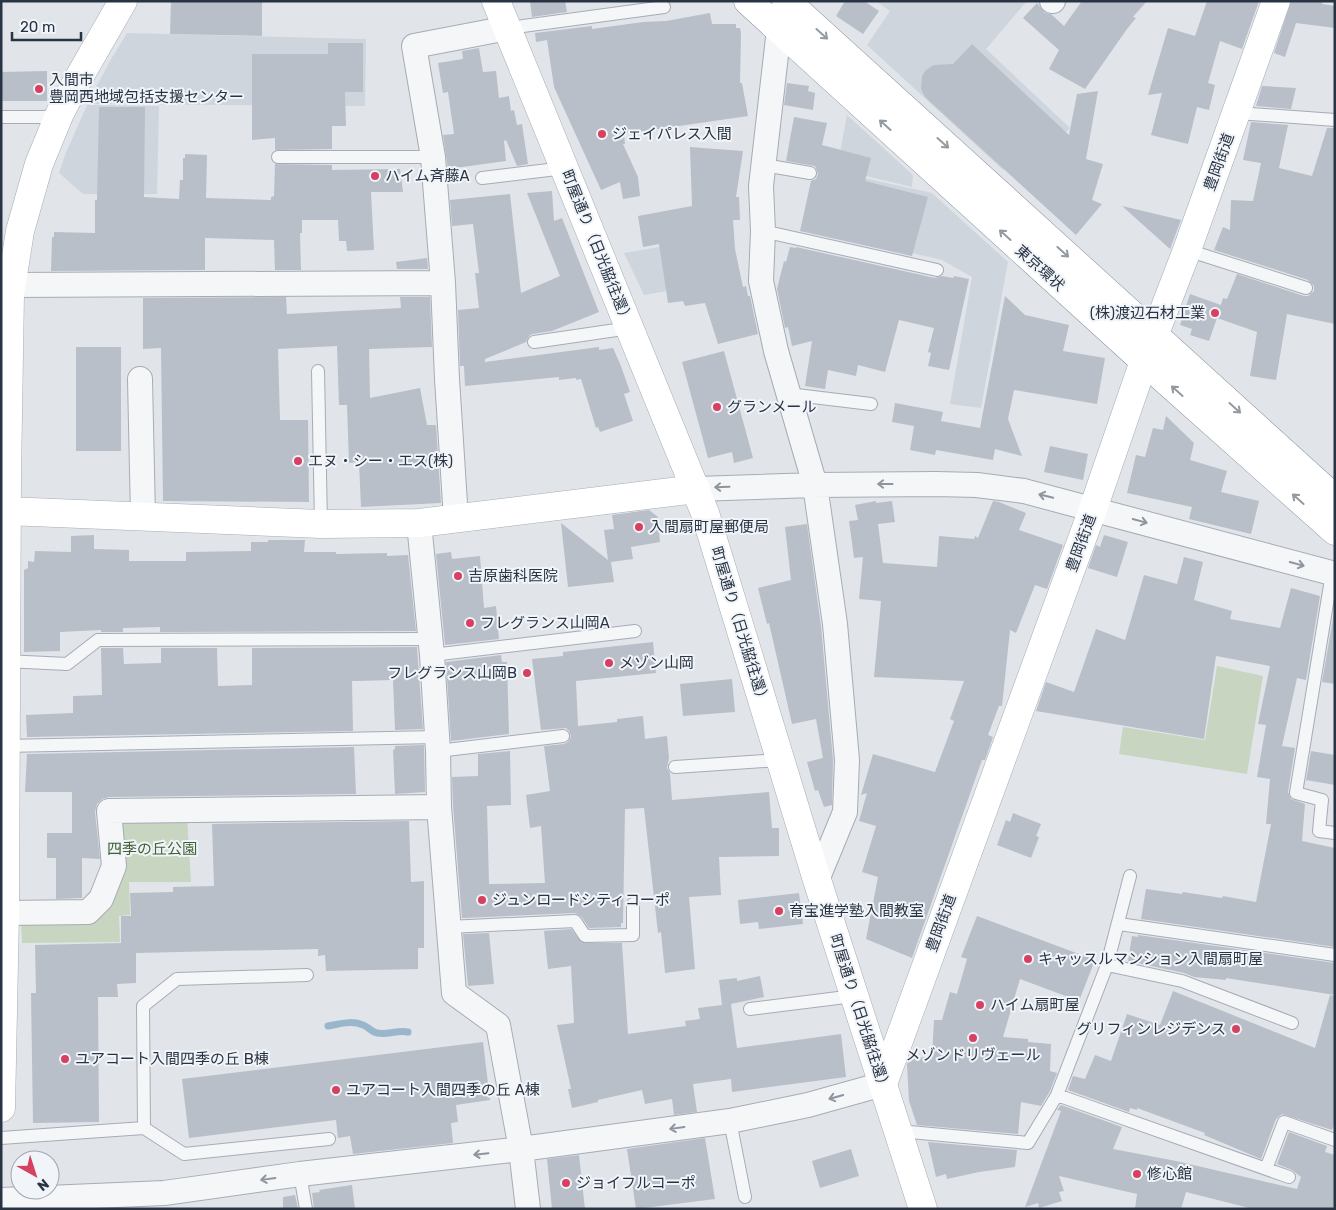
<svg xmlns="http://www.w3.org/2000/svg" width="1336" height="1210" font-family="Rubik,'Noto Sans JP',sans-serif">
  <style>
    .built { fill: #cfd5dd }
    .green { fill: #c8d5c1 }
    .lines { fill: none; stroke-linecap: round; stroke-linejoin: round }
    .stream { stroke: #9ab6cc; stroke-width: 7 }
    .building { fill: #b8bfc8 }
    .lane-casing { stroke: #a6acb5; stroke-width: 14 }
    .street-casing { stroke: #a6acb5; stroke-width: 26 }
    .secondary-casing { stroke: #a6acb5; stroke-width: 29 }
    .primary-casing { stroke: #9faab7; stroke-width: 29 }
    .highway-casing { stroke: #8794a2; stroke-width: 29 }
    .lane { stroke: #f4f6f8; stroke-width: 12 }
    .street { stroke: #f4f6f8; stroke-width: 24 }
    .secondary { stroke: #fff; stroke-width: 28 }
    .primary { stroke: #fff; stroke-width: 28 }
    .highway { stroke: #fff; stroke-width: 28 }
    .oneway { stroke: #949aa1 }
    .oneway2 { stroke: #8e959e }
    .poi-dot { fill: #d64061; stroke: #f1f4f8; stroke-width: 2 }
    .labels { text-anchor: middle; stroke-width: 4; stroke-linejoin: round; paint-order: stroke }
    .poi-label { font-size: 15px; fill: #283443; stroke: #f1f4f8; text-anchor: start }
    .street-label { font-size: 15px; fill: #283443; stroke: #f1f4f8 }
    .park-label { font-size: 15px; fill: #406035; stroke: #f1f4f8 }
  </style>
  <rect width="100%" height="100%" fill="#e1e5ea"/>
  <!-- built -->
  <path class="built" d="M876,1H1027L986,49L1070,128L1029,170L1015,157L1003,170L867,45L890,11Z
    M127,33L366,39L365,106L87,104L110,61Z
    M87,105L159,106L157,194H83L59,173L65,155Z
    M847,115L913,175L912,187L837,169Z
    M850,175L932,193L1008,262L981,408L950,404L972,277L942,260L836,235Z
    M701,240L708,284L644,295L624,253Z"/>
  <!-- green -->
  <path class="green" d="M1217,666L1263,676L1247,774L1119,754L1123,727L1205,740Z
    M187,816L191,882H129L130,915L119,916L120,942L22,943L21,920H89L116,822Z"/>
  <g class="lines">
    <!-- stream -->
    <path class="stream" d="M328,1026C340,1024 352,1020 363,1025C369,1027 371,1032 377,1033C388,1035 397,1030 408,1032"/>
  </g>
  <!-- building -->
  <path class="building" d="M171,1H262V36L170,34Z
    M530,1H565L567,12L532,17Z
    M845,1H864L879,11L863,34L836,16Z
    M1082,1H1147L1133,17L1136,18L1127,29L1085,89L1049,69L1059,50L1023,18L1037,3L1045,13L1051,14L1064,26Z
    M1207,1H1259L1242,49L1220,41L1208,83L1215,85L1209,110L1197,107L1188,144L1151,135L1162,93L1148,95L1168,28L1195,36Z
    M1291,1H1323L1322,4L1335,6V28L1296,23L1285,57L1274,53Z
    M710,13L712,24H736V28H740L741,33L740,83H742L748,116L624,134L625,144H623L638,177L640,196L623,199L620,182L601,190L554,87L547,40L536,42L535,33L592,26V29L643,22L666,21Z
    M328,43H363V92H345L346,126H332V149L275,150V138L252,140V54H328Z
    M972,44L1069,135L1077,94L1098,91L1086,159L1103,164L1092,200L1102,204L1076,235L925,97L921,89L922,76L926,70L934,65L953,64Z
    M479,48L483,72L496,71L499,98L509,96L511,111L514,110L517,125L522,124L528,164L517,166L506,140L504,141L506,161L448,169L443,135L454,134L448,92L443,93L438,63L463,59L462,51Z
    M47,71V101H1V72Z
    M787,83L809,86L808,91L815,93L813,110L784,105Z
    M1262,86L1296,88L1291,109L1256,106Z
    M99,107H145L144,197L179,199L180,180H183V158H185V154L207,155L206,198L271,200V197L274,196L275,164L332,165V170L400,169L403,192H371L374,250L347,251L346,241H339L338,220H302V233H300L301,270H275L274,240L205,238V270L51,271L52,237H54V232L95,233V200H97Z
    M794,117L827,123L822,145L871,158L865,181L928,197L912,256L800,231L811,181L816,179L818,174L815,166L786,161Z
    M1251,122L1288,125L1279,168L1312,176L1327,128H1335V324L1287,314L1276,380L1250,376L1257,332L1217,318L1209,341L1190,335L1192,329L1180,325L1190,294L1221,305L1223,298L1227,299L1237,274L1304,296H1308L1314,291V286L1308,280L1214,250L1223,227L1230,230L1231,200L1253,201L1261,163L1243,160Z
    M690,147L743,151L736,197H739L740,220H733L735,249L743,287L746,286L748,296H750L758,334L718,344L705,303L685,306L683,301L668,303L659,244L643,247L638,216L692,206Z
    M552,191L554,221L562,218L599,312L552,331L532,334L529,336L526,342L485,359V362L599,347V350L613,348L621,366L630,392L624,394L633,421L600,432L598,427L596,428L581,379L576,380V378L559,380V377L465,386L464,366H460L458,310L479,308L475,273H479L473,224L452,226L450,200L510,194L521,293L560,276L527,193Z
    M1122,206L1181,220L1170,249Z
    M790,247L796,248V247L935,278L942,276L953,278L954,276L969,279L949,370L928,366L931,353L928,352L934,328L899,320L885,372L858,365L856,376L828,370L825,389L805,386L812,341L792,346L788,327L785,328L777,289L784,261L786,262Z
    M427,258L428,269H397L396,262Z
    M1005,296L1025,315L1069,325L1063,351L1105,358L1097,404L1014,390L1008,419L1022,456L995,449L993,460L936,450L935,455L910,450L914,426L892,422L895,403L943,412L941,421L980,428Z
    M286,297L287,314L401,308L400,297H430L432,347L369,349L370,398L420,388L427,425H436L441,503L361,507L359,462L349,463L347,405H339L337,346L278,349L280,420H308L309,502L163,501L161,348L143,349V298Z
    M76,347H121V451H76Z
    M724,351L753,458L734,463L732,452L708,458L682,362Z
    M1166,416L1194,443L1190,460L1227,471L1221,492L1259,501L1251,534L1189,519L1192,507L1127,493L1136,455L1145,457L1153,428L1163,430Z
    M1050,446L1088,454L1083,480L1044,472Z
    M876,501V503L892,501L895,522L878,524L883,563L937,567L939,536L974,539L975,536L978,538L993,501L999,502L1026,513L1019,530L1063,545L1047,589L1035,585L1016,633L1010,630L1002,706H999L988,735L993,737L985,760H982L912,958L866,939L878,877L862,872L876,826L859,821L867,793L861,795L873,754L935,772L954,721L950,719L964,681L874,677L881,601L859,599L863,557L854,558L849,521L858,520L855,505Z
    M649,510L658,517L660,542L631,547L633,559L611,562L614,582L568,587L561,523L608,560L604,530L614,529L612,515Z
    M807,524L821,626L833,760L832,805L824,807L818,790L815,791L807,762L823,758L816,719L792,724L769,623L767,624L758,588L791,580L785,527Z
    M94,535V549L129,550V561H186V552L251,551V542H268V540H305L304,552H336V554L387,553V556L408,555L416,631L160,632V627L123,628V632H101V630L60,632V651L24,652V570L28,568V561L34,562L35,551L71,552V536Z
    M1104,535L1128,542L1117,577L1088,568L1096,545L1100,547Z
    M451,552L452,559L480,556L484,608L496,606L499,639L445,645L436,554Z
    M1184,557L1203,562L1194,600L1232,611L1230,619L1280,628L1291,588L1320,596L1306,680L1297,678L1282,746L1295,748L1288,792L1291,799L1305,804L1302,841L1335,848V947L1141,919L1146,889L1182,894L1183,892L1222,898L1223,896L1256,902L1271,824H1266L1270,779L1257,777L1266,725L1258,724L1270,666L1216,656L1204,739L1036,711L1046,682L1074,692L1096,629L1125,640L1144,575L1177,584Z
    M1335,607V684L1322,682Z
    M653,642L656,673L576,681L578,726L617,722V719L643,716L645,739L667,736L669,758L667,768L670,773L672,800L769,792L772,828H779V856L719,857L721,895L689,897L695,969L665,973L661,932L658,933L644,808L625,809L623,923H621V927L589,928L581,916L575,913L462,918L453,806L452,777L478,776V754L510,751L511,805L487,806L489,884L545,883L541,826L530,828L526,795L550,791L544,746L564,744L568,742L571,736L569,731L566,728L541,730L532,659L563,656V652Z
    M417,647L423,729L395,730L393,680L357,681H352L353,731L27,737L26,715L73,713V696L102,695L101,648H123L124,664L161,663V648H217L218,686L252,685V648Z
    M501,655L502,662H507L509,734L451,741L446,662Z
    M732,679L735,712L683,716L680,684Z
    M424,745L425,792L395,794L393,750L395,749V746Z
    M354,747L356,794L109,797L102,799L97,804L95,812L100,859L82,858V898L56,899V858H47V833H72V792H25L27,754Z
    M1311,751L1335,755V785L1306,780L1305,787Z
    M1013,813L1041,824L1036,836L1039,837L1031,858L997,845L1006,820L1010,822Z
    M409,821L411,882L424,881V948H418V969L326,971L325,955L318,956V949L136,953V983L117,984L118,997H98L99,1122L33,1123L31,993H36L35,945L121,943V916H131L130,893L173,892V887L214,886L212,824Z
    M799,893L803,924L759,929L758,922L740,924L738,900Z
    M977,916L1095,960L1079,1001L1020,979L1003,1037L1028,1039V1042L1051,1044L1050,1071L1057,1073L1050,1091L1041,1106L1021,1102L1018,1134L917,1125L909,1101L907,1064L909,1058L932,1057L934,1020H942L950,992L957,994L967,959L961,957Z
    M571,929L582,943H622L628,1034L686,1026L685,1021L700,1019L698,1008L722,1005L719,980L737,978V981L760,976L764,997L731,1004L737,1048L841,1034L846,1077L732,1092L731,1079L693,1084L697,1112L674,1115L672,1099L645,1104L642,1090L598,1100V1102L572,1108L568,1089H571L557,1025L574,1023L571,966L548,969L544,931Z
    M489,933L494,984L468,986L463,934Z
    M1138,935L1335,963V995L1226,978V980L1194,977L1184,973L1128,961L1132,936L1138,937Z
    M1173,991L1315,1048L1330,995L1335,996V1123L1332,1130L1282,1114L1276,1119L1261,1159L1204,1135L1205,1133L1137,1108V1110L1130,1108L1129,1112L1068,1090L1073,1076L1085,1079L1095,1055L1111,1061L1127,1014L1160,1025Z
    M483,1042L490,1100L456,1105L458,1122L451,1123L453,1143L353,1154L350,1136L338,1138L336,1120L189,1138L182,1079Z
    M1061,1105L1122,1127L1113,1149L1176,1161L1297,1189L1301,1177L1292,1170L1277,1164L1289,1132L1327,1146L1325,1152L1335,1155V1209H1253L1186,1192L1181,1209H1135L1137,1194L1059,1176L1064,1191L1059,1192L1062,1201L1039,1208L1038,1203L1025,1207L1061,1111L1057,1110Z
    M705,1138L715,1199L636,1209L627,1149Z
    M928,1142L1017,1150L1015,1167L979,1172L947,1179L946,1174L936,1177Z
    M851,1149L859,1176L820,1188L812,1161Z
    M579,1155L585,1209H552L547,1159Z
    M352,1185L355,1209H314L312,1193L320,1192L319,1190Z
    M295,1195L298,1209H283V1197Z"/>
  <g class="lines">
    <!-- lane casing -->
    <g class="lane-casing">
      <path id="lane" d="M508,28L664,7
        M1237,113L1335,120
        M1,117H44L58,114
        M278,157H433
        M764,165L810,173
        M482,178L565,168
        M763,231L937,270
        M1187,250L1306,288
        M534,342L630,328
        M318,371L321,524
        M788,394L871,404
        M1332,573L1296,793L1322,800L1319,831L1335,833
        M432,655L635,631
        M5,661L67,664L98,640L431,639
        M5,746L437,737
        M438,751L563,736
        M675,767L780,760
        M1119,924L1335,955
        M448,927L575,921L585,936L633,935V904
        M1107,965L1182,981L1292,1023
        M750,1009L854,996
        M1057,1095L1289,1177
        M730,1121L745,1197
        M144,1128L184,1154L329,1139
        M899,1131L1028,1143L1057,1095L1107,965L1130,876
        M1,1138L144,1128L143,1006L177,979L307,975
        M1266,1169L1284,1122L1335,1140
        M300,1174L306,1209"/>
    </g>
    <!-- street casing -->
    <g class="street-casing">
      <path id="street" d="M1052,1H1053
        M779,29L761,186L763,231L761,281L776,351L815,485L835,624L847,760L845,812L817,880
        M12,285L443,283
        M140,379L143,517
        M696,489L815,485L936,484L977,485L1024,491L1335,574
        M456,519L447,379L443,283L433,157L414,46L508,28
        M419,523L432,655L438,751L439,807L454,993L498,1025L521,1149L528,1209
        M5,913L88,912L101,899L114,866L109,811L439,807
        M1,1200L164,1193L300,1174L521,1149L730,1121L808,1105L883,1084"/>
    </g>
    <!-- secondary casing -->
    <g class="secondary-casing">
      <path id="secondary" d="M496,1L705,513L817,880L923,1209
        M7,511L321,524L419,523L696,489
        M883,1084L1093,509L1144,361
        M1,1108L5,913L7,475L10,294L20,231L39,164L60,113L77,81L123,1"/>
    </g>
    <!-- primary casing -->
    <g class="primary-casing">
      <path id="primary" d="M1146,357L1187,250L1276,1"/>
    </g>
    <!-- highway casing -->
    <g class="highway-casing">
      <path id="highway" d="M748,1L1144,361L1335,531
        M786,1L1335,499"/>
    </g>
    <!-- lane -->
    <use href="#lane" class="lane"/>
    <!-- street -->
    <use href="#street" class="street"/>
    <!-- secondary -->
    <use href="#secondary" class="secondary"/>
    <!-- primary -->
    <use href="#primary" class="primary"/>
    <!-- highway -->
    <use href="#highway" class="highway"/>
  </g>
  <!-- one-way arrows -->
  <defs><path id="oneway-shaft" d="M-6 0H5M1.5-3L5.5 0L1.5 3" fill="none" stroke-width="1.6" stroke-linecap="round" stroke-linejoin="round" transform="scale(1.25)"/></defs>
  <g class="oneway">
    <use href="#oneway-shaft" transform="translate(822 34) rotate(42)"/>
    <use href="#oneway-shaft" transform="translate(885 125) rotate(-138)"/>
    <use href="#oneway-shaft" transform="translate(943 143) rotate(42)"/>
    <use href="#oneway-shaft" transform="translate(1005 235) rotate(-138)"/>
    <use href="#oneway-shaft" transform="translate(1063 252) rotate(42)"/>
    <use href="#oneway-shaft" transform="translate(1177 391) rotate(-138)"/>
    <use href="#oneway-shaft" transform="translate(1235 408) rotate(42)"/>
    <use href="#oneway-shaft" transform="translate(1298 499) rotate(-138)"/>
  </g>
  <g class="oneway2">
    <use href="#oneway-shaft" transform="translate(885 484) rotate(180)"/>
    <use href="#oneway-shaft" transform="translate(722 487) rotate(178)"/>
    <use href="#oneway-shaft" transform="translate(1046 496) rotate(-166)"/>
    <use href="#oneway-shaft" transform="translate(1140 521) rotate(15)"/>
    <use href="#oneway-shaft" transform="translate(1297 564) rotate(15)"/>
    <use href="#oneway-shaft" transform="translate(836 1097) rotate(164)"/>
    <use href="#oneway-shaft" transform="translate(677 1128) rotate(172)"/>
    <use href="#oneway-shaft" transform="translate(481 1154) rotate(174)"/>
    <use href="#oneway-shaft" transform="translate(268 1179) rotate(172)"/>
  </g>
  <!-- markers -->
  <g class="poi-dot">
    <circle cx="39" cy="89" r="5"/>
    <circle cx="602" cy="134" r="5"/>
    <circle cx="375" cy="176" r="5"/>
    <circle cx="1215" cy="313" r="5"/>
    <circle cx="717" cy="407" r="5"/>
    <circle cx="298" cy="461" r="5"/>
    <circle cx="639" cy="527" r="5"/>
    <circle cx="458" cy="576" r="5"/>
    <circle cx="470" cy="623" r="5"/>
    <circle cx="609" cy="663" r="5"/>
    <circle cx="527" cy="673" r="5"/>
    <circle cx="482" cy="900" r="5"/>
    <circle cx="779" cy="911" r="5"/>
    <circle cx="1028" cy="959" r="5"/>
    <circle cx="980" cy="1005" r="5"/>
    <circle cx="1236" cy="1029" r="5"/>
    <circle cx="973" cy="1038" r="5"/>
    <circle cx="65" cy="1059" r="5"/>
    <circle cx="336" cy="1090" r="5"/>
    <circle cx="1137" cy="1174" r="5"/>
    <circle cx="566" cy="1183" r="5"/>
  </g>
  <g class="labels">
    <!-- poi labels -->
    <g class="poi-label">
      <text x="49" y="85">入間市<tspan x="49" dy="17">豊岡西地域包括支援センター</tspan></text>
      <text x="612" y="139">ジェイパレス入間</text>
      <text x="385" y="181">ハイム斉藤A</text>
      <text x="1205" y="318" text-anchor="end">(株)渡辺石材工業</text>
      <text x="727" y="412">グランメール</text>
      <text x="308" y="466">エヌ・シー・エス(株)</text>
      <text x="649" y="532">入間扇町屋郵便局</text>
      <text x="468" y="581">吉原歯科医院</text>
      <text x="480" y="628">フレグランス山岡A</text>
      <text x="619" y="668">メゾン山岡</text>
      <text x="517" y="678" text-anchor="end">フレグランス山岡B</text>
      <text x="492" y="905">ジュンロードシティコーポ</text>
      <text x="789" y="916">育宝進学塾入間教室</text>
      <text x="1038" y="964">キャッスルマンション入間扇町屋</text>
      <text x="990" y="1010">ハイム扇町屋</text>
      <text x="1226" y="1034" text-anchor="end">グリフィンレジデンス</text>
      <text x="973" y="1060" text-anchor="middle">メゾンドリヴェール</text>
      <text x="75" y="1064">ユアコート入間四季の丘 B棟</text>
      <text x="346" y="1095">ユアコート入間四季の丘 A棟</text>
      <text x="1147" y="1179">修心館</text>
      <text x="576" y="1188">ジョイフルコーポ</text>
    </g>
    <!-- street labels -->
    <g class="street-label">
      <text transform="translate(1219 162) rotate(-70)" y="5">豊岡街道</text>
      <text transform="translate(597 247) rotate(68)" y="5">町屋通り（日光脇往還）</text>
      <text transform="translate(1040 268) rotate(42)" y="5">東京環状</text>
      <text transform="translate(1081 543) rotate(-70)" y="5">豊岡街道</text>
      <text transform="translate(740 626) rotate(73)" y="5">町屋通り（日光脇往還）</text>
      <text transform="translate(941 923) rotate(-70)" y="5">豊岡街道</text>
      <text transform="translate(860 1013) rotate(72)" y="5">町屋通り（日光脇往還）</text>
    </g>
    <!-- park labels -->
    <g class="park-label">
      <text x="152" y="854">四季の丘公園</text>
    </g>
  </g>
  <!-- border -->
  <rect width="1336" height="1210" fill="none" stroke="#283443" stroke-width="5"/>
  <!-- north arrow -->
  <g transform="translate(35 1175) rotate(141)"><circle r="24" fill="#f1f4f8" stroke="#a1a7b0"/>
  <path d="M0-4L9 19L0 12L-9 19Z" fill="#d64061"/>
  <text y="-8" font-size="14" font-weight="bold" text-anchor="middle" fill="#283443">N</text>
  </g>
  <!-- scale -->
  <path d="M12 32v8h69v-8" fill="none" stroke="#283443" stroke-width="2.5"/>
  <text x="20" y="32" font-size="15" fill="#283443" stroke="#f1f4f8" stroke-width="4" paint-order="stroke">20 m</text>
</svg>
